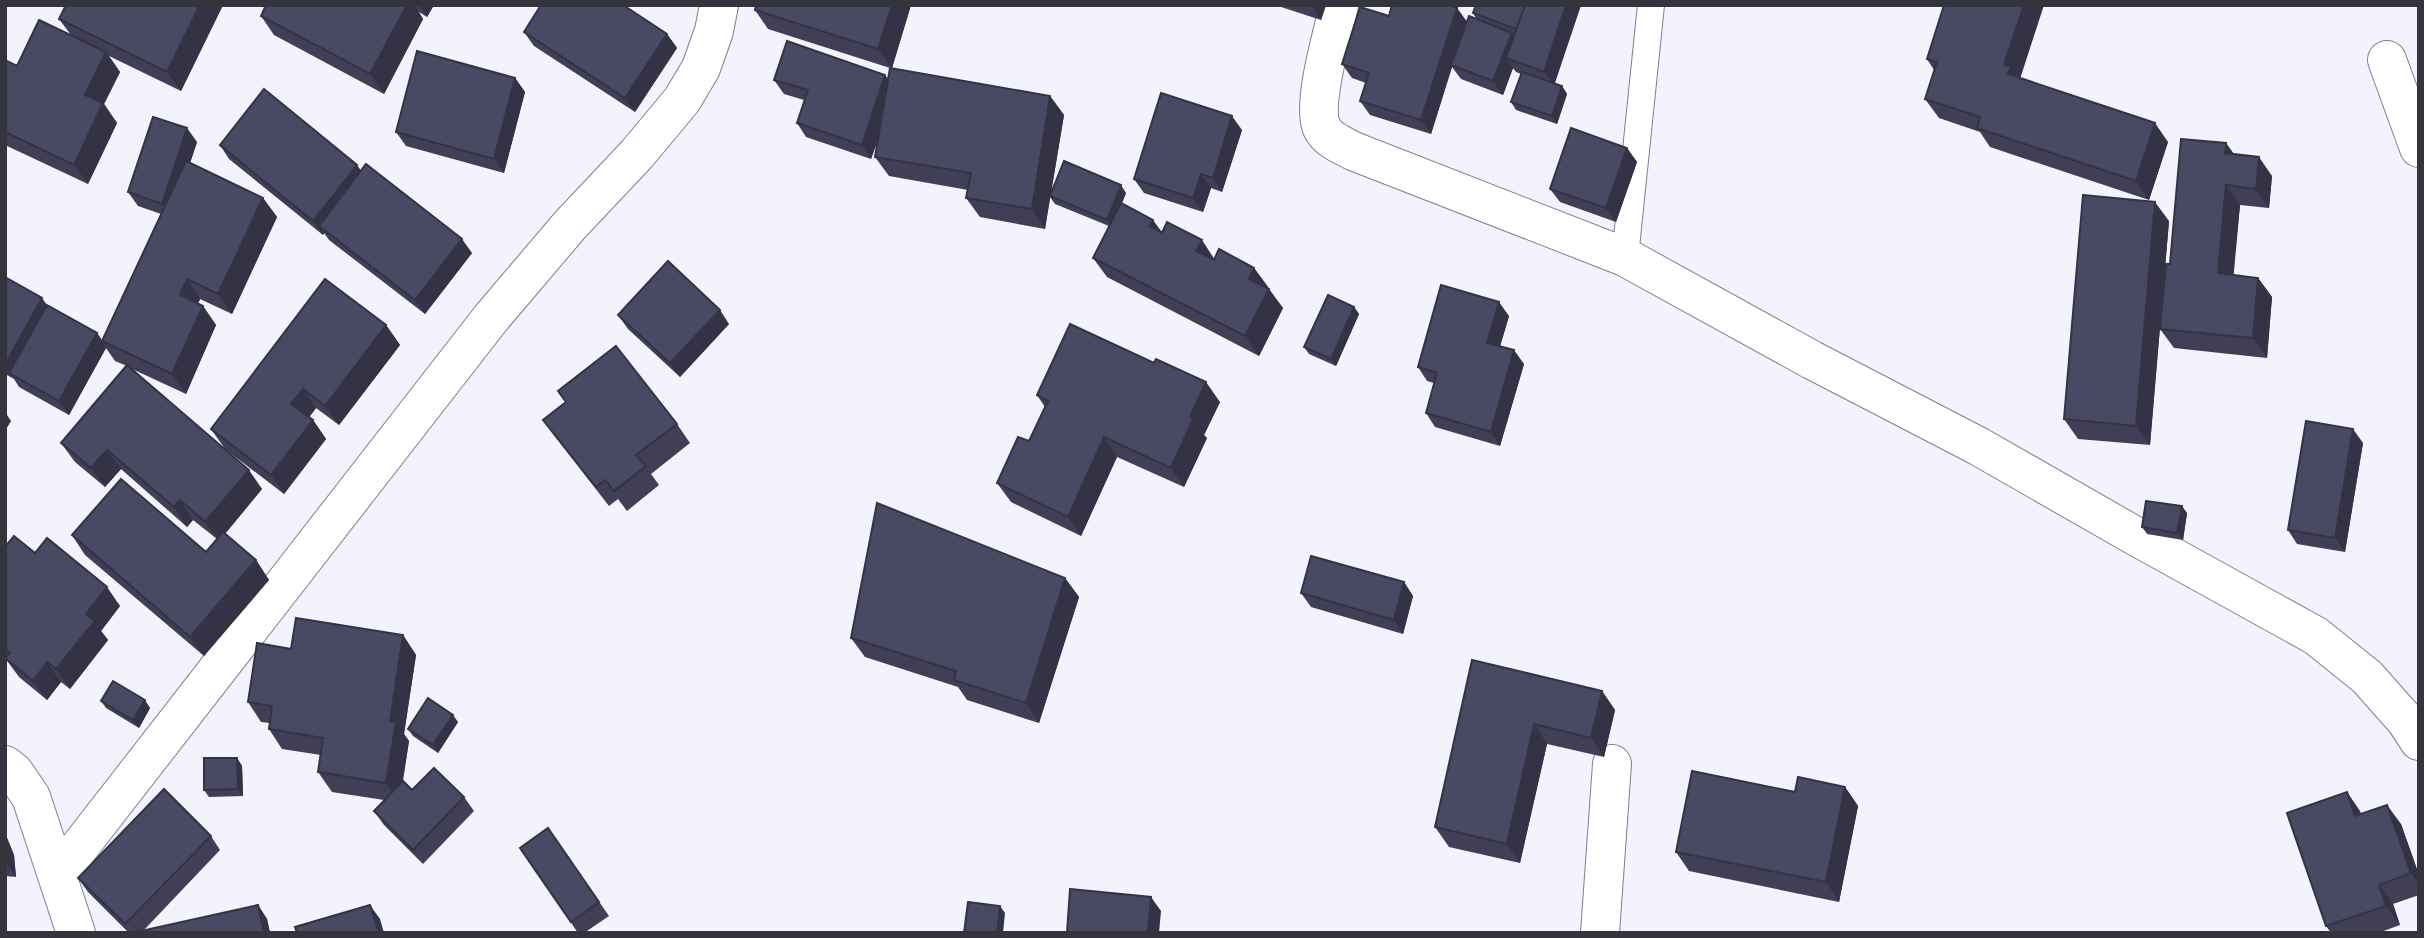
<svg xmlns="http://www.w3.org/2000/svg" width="2424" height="938" font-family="Figtree,sans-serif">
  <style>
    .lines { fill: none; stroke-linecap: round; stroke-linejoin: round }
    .lane-casing { stroke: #7f7f94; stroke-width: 28 }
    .street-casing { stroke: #7f7f94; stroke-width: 40 }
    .lane { stroke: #fff; stroke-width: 26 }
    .street { stroke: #fff; stroke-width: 38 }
    .wall { fill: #403f56 }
    .shaded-wall { fill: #343346 }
    .building { fill: #4a4964; stroke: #343346; stroke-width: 2 }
  </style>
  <rect width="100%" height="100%" fill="#f3f3fd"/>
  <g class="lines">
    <!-- lane casing -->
    <g class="lane-casing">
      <path id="lane" d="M1625,257L1651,5"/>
    </g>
    <!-- street casing -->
    <g class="street-casing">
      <path id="street" d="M1339,5C1333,33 1311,105 1322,128C1328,140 1342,145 1353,151L1625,257L1812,360L1978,446L2137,537L2316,636L2367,677L2406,721L2419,741
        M2387,60L2419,148
        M5,765L14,772L31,797L76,933
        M57,876L491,318L570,225L637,154L682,100L701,68L714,31L719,5
        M1600,933L1612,764"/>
    </g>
    <!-- lane -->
    <use href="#lane" class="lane"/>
    <!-- street -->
    <use href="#street" class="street"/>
  </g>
  <!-- wall -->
  <path class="wall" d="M66,5H223L181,91L109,56L120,72L104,104L117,123L88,184L5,145V60L17,66L71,35L59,19Z
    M266,5H434L427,17L419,12L423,19L384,94L274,35L261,16Z
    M911,5L892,68L1050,96L1064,115L1051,193H1126L1122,203L1162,232L1215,259L1254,268L1268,287L1267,288L1283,308L1259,356L1107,277L1093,258L1109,226L1055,204L1050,197L1045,229L980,217L966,198L968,190L889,176L875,157L878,140L871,159L806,137L797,123L804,100L784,94L774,80L885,75L888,79L890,68L768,29L755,10Z
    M1275,5H1326L1321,20Z
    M1581,5L1554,84L1562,86L1567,94L1557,124L1516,110L1511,102L1521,74L1516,72L1513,68L1503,95L1461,79L1452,67L1431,134L1370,115L1360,101L1366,83L1352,78L1342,64L1389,16L1457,8L1467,22L1477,20L1473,13Z
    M524,32L667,34L677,48L635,112L534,46Z
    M1927,59L2020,78L2168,142L2149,200L1990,147L1980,132L1939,118L1925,99L1934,70Z
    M515,78L525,92L504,173L406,146L396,132Z
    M1242,130L1222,192L1211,188L1203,212L1144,193L1134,179Z
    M197,142L190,163L263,198L277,217L232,314L200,299L198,304L203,306L216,325L186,394L130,368L262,489L225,534L256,560L269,580L204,656L85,555L72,535L206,552L217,539L193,520L187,527L121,469L105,487L75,462L61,443L127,366L115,361L106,348L69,415L19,387L14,379L5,374V277L47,305L97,333L102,340L161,214L138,206L128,192Z
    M2226,143L2234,154L2272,176L2269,208L2240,205L2233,275L2258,278L2272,297L2267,358L2174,348L2160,329L2170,264Z
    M220,145L361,171L472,253L425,314L329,240L324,233L323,235L229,159Z
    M1627,148L1637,162L1616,222L1560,202L1550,189Z
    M2169,221L2150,445L2078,439L2064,419Z
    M1354,307L1359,314L1336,366L1309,354L1304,347Z
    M618,315L729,324L680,377L628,329Z
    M1509,316L1500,346L1524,364L1500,446L1435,427L1426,413L1434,383L1427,381L1418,367Z
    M386,325L400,345L339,425L316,408L309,417L313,420L326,439L284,494L225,449L211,429Z
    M1037,395L1220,402L1204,435L1207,438L1184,487L1117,457L1081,536L1011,502L997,483L1029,441L1045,407Z
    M543,420L677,424L690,443L651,474L659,485L627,511L618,499L609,506L557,439Z
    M2363,443L2345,552L2297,544L2288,530Z
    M2187,513L2183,540L2147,534L2142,527Z
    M5,547L35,553L120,606L101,631L108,640L70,689L61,682L47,700L19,677L5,658Z
    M1065,578L1079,597L1039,723L967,700L958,687L865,657L851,638Z
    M1404,582L1413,596L1403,634L1311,607L1301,593Z
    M403,635L416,655L404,734L409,741L403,781L412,790L464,797L474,811L423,864L384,825L374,811L384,800L332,792L318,772L321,755L282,749L269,729L270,723L261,722L248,702L291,649Z
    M1472,660L1602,691L1615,710L1604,757L1547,744L1520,863L1449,847L1435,827Z
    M101,701L150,708L139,728L106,708Z
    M458,722L438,753L413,736L408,729Z
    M237,758L242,766L243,796L209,797L204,790Z
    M1845,787L1858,806L1839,902L1689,871L1676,852L1795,792Z
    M2347,792L2361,814L2401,824L2419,875V895L2393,904L2400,925L2378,933H2331L2326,926Z
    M548,828L609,916L584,933H578L520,848Z
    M5,833L14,855L16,877L5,876Z
    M211,836L220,850L143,931L258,905L267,919L270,933H129L88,892L78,878Z"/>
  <!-- shaded-wall -->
  <path class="shaded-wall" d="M200,5H223L181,91L167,72Z
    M407,5H414L423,19L384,94L370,74Z
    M419,5H434L427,17Z
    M892,5H911L892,68L878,49Z
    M1312,5H1326L1321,20L1312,6Z
    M1566,5H1581L1554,86L1544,72Z
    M2024,5H2044L2020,79L2008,74L2004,65Z
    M1457,8L1467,22L1451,65L1452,67L1431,134L1421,120Z
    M1512,33L1521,47L1506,58L1513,68L1503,95L1493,81Z
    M667,34L677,48L635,112L625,98Z
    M106,52L120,72L104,104L117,123L88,184L74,165L85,95Z
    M885,75L895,89L871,159L862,145Z
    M515,78L525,92L504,173L494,159Z
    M1562,86L1567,94L1557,124L1552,116Z
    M1050,96L1064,115L1045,229L1032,209Z
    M1232,116L1242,130L1222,192L1213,178Z
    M2155,123L2168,142L2149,200L2136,181Z
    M187,128L197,142L172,217L162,204Z
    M2226,143L2239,162L2225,153Z
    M1627,148L1637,162L1616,222L1606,208Z
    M2259,157L2272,176L2269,208L2256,189Z
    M357,165L367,179L319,226L324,233L323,235L313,221Z
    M1201,174L1211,188L1203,212L1193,198Z
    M1121,185L1126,193L1112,227L1107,220Z
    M2226,185L2240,205L2232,293L2218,273Z
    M263,198L277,217L232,314L218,294Z
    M2155,202L2169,221L2150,445L2136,426Z
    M1153,220L1167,239L1149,226Z
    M462,239L472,253L425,314L415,300Z
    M1202,240L1215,260L1210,270L1196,251Z
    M1254,268L1268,287L1262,298L1249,279Z
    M2258,278L2272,297L2267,358L2253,338Z
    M187,279L200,299L193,315L180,295Z
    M1269,289L1283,308L1259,356L1245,336Z
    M42,298L52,312L11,374L5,366Z
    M1499,302L1509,316L1497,357L1487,343Z
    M203,306L216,325L186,394L172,374Z
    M1354,307L1359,314L1336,366L1331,359Z
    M720,310L729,324L680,377L670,363Z
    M386,325L400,345L339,425L325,406Z
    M97,333L106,348L69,415L59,401Z
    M1514,350L1524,364L1500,446L1491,432Z
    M1206,382L1220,402L1204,435L1207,438L1184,487L1171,468L1190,417Z
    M303,389L316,408L305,423L291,404Z
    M5,412L11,421L5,431Z
    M313,420L326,439L284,494L271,475Z
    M2353,429L2363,443L2345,552L2335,538Z
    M1104,437L1117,457L1081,536L1068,517Z
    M107,450L121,469L105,487L91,468Z
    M249,470L262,489L219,541L205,522Z
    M180,500L193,520L187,527L174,507Z
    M2182,506L2187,513L2183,540L2177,533Z
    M256,560L269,580L204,656L190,637Z
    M1065,578L1079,597L1039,723L1026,703Z
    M1404,582L1413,596L1403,634L1394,620Z
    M107,587L120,606L101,631L108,640L70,689L56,669L86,614Z
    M403,635L416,655L404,734L409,741L399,802L386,783L390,721Z
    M47,662L61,682L47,700L33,681Z
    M1602,691L1615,710L1604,757L1591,738Z
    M145,700L150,708L139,728L133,720Z
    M453,715L458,722L438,753L433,745Z
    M1534,724L1547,744L1520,863L1507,844Z
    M237,758L242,766L243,796L238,789Z
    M1845,787L1858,806L1839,902L1826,882Z
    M2347,792L2360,811L2369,835L2355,816Z
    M2387,805L2401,824L2419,875V884L2411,873Z
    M5,833L14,855L16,877L5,862Z
    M2379,885L2393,904L2400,925L2386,906Z
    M1151,897L1161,911L1159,933H1148Z
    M258,905L267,919L270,933H264Z
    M370,905L380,919L384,933H379Z
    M1000,906L1005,913L1003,933H997Z"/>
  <!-- building -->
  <path class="building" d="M66,5H200L167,72L59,19Z
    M266,5H407L370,74L261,16Z
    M541,5H623L667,34L625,98L524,32Z
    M756,5H892L878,49L755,10Z
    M1392,5H1448L1457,8L1421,120L1360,101L1369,73L1342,64L1360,7L1389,16Z
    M1476,5H1525L1516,29L1473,13Z
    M1525,5H1566L1544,72L1506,58Z
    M1944,5H2024L2004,65L2011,66L2008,74L2155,123L2136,181L1977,128L1980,117L1925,99L1937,62L1927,59Z
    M1469,16L1512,33L1493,81L1451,65Z
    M39,20L106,52L85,95L103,103L74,165L5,132V60L17,66Z
    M787,41L885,75L862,145L797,123L808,90L774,80Z
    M417,51L515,78L494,159L396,132Z
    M890,68L1050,96L1032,209L966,198L971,173L875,157Z
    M1522,72L1562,86L1552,116L1511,102Z
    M264,89L357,165L313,221L220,145Z
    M1161,93L1232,116L1213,178L1201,174L1193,198L1134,179Z
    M153,117L187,128L162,204L128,192Z
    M1571,128L1627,148L1606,208L1550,189Z
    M2181,139L2226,143L2225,153L2259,157L2256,189L2226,185L2218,273L2258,278L2253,338L2160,329L2166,264H2170Z
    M186,161L263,198L218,294L187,279L180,295L203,306L172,374L102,341Z
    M1064,161L1121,185L1107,220L1050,196Z
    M366,164L462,239L415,300L319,226Z
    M2083,195L2155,202L2136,426L2064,419Z
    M1121,203L1153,220L1149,226L1162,233L1167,222L1202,240L1196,251L1214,260L1219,249L1254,268L1249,279L1269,289L1245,336L1093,258Z
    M668,261L720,310L670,363L618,315Z
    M5,277L42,298L5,365Z
    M325,279L386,325L325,406L303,389L291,404L313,420L271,475L211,429Z
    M1441,285L1499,302L1487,343L1514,350L1491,432L1426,413L1437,373L1418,367Z
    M1328,295L1354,307L1331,359L1304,347Z
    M47,305L97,333L59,401L9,373Z
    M1070,324L1154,363L1156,359L1206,382L1190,417L1193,419L1171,468L1104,437L1068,517L997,483L1018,437L1029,441L1048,401L1037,395Z
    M616,346L677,424L636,455L646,466L614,491L605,480L596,487L543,420L566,402L558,391Z
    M127,365L249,470L205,522L180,500L174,507L107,450L91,468L61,443Z
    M2306,421L2353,429L2335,538L2288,530Z
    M121,479L206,552L223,532L256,560L190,637L72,535Z
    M2146,501L2182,506L2177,533L2142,527Z
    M877,503L1065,578L1026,703L954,680L956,671L851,638Z
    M14,536L35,553L47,538L107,587L86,614L95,621L56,669L47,662L33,681L5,658L10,653L5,649V547Z
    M1311,556L1404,582L1394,620L1301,593Z
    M296,618L403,635L390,721L396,722L386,783L318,772L323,738L269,729L272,706L248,702L257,643L291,649Z
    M1472,660L1602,691L1591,738L1534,724L1507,844L1435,827Z
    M113,681L145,700L133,720L101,701Z
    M428,698L453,715L433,745L408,729Z
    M204,758H237L238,789L204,790Z
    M434,768L464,797L413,850L374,811L403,781L412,790Z
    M1692,771L1795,792L1798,777L1845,787L1826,882L1676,852Z
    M164,789L211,836L125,924L78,878Z
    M2347,792L2355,816L2387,805L2411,873L2379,885L2386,906L2326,926L2287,813Z
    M548,828L599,902L571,922L520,848Z
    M1070,889L1151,897L1148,933H1067Z
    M968,902L1000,906L997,933H964Z
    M258,905L264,933H132Z
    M370,905L379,933H297L295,927Z"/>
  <!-- border -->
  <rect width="2424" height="938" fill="none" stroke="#34343d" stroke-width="14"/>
</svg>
